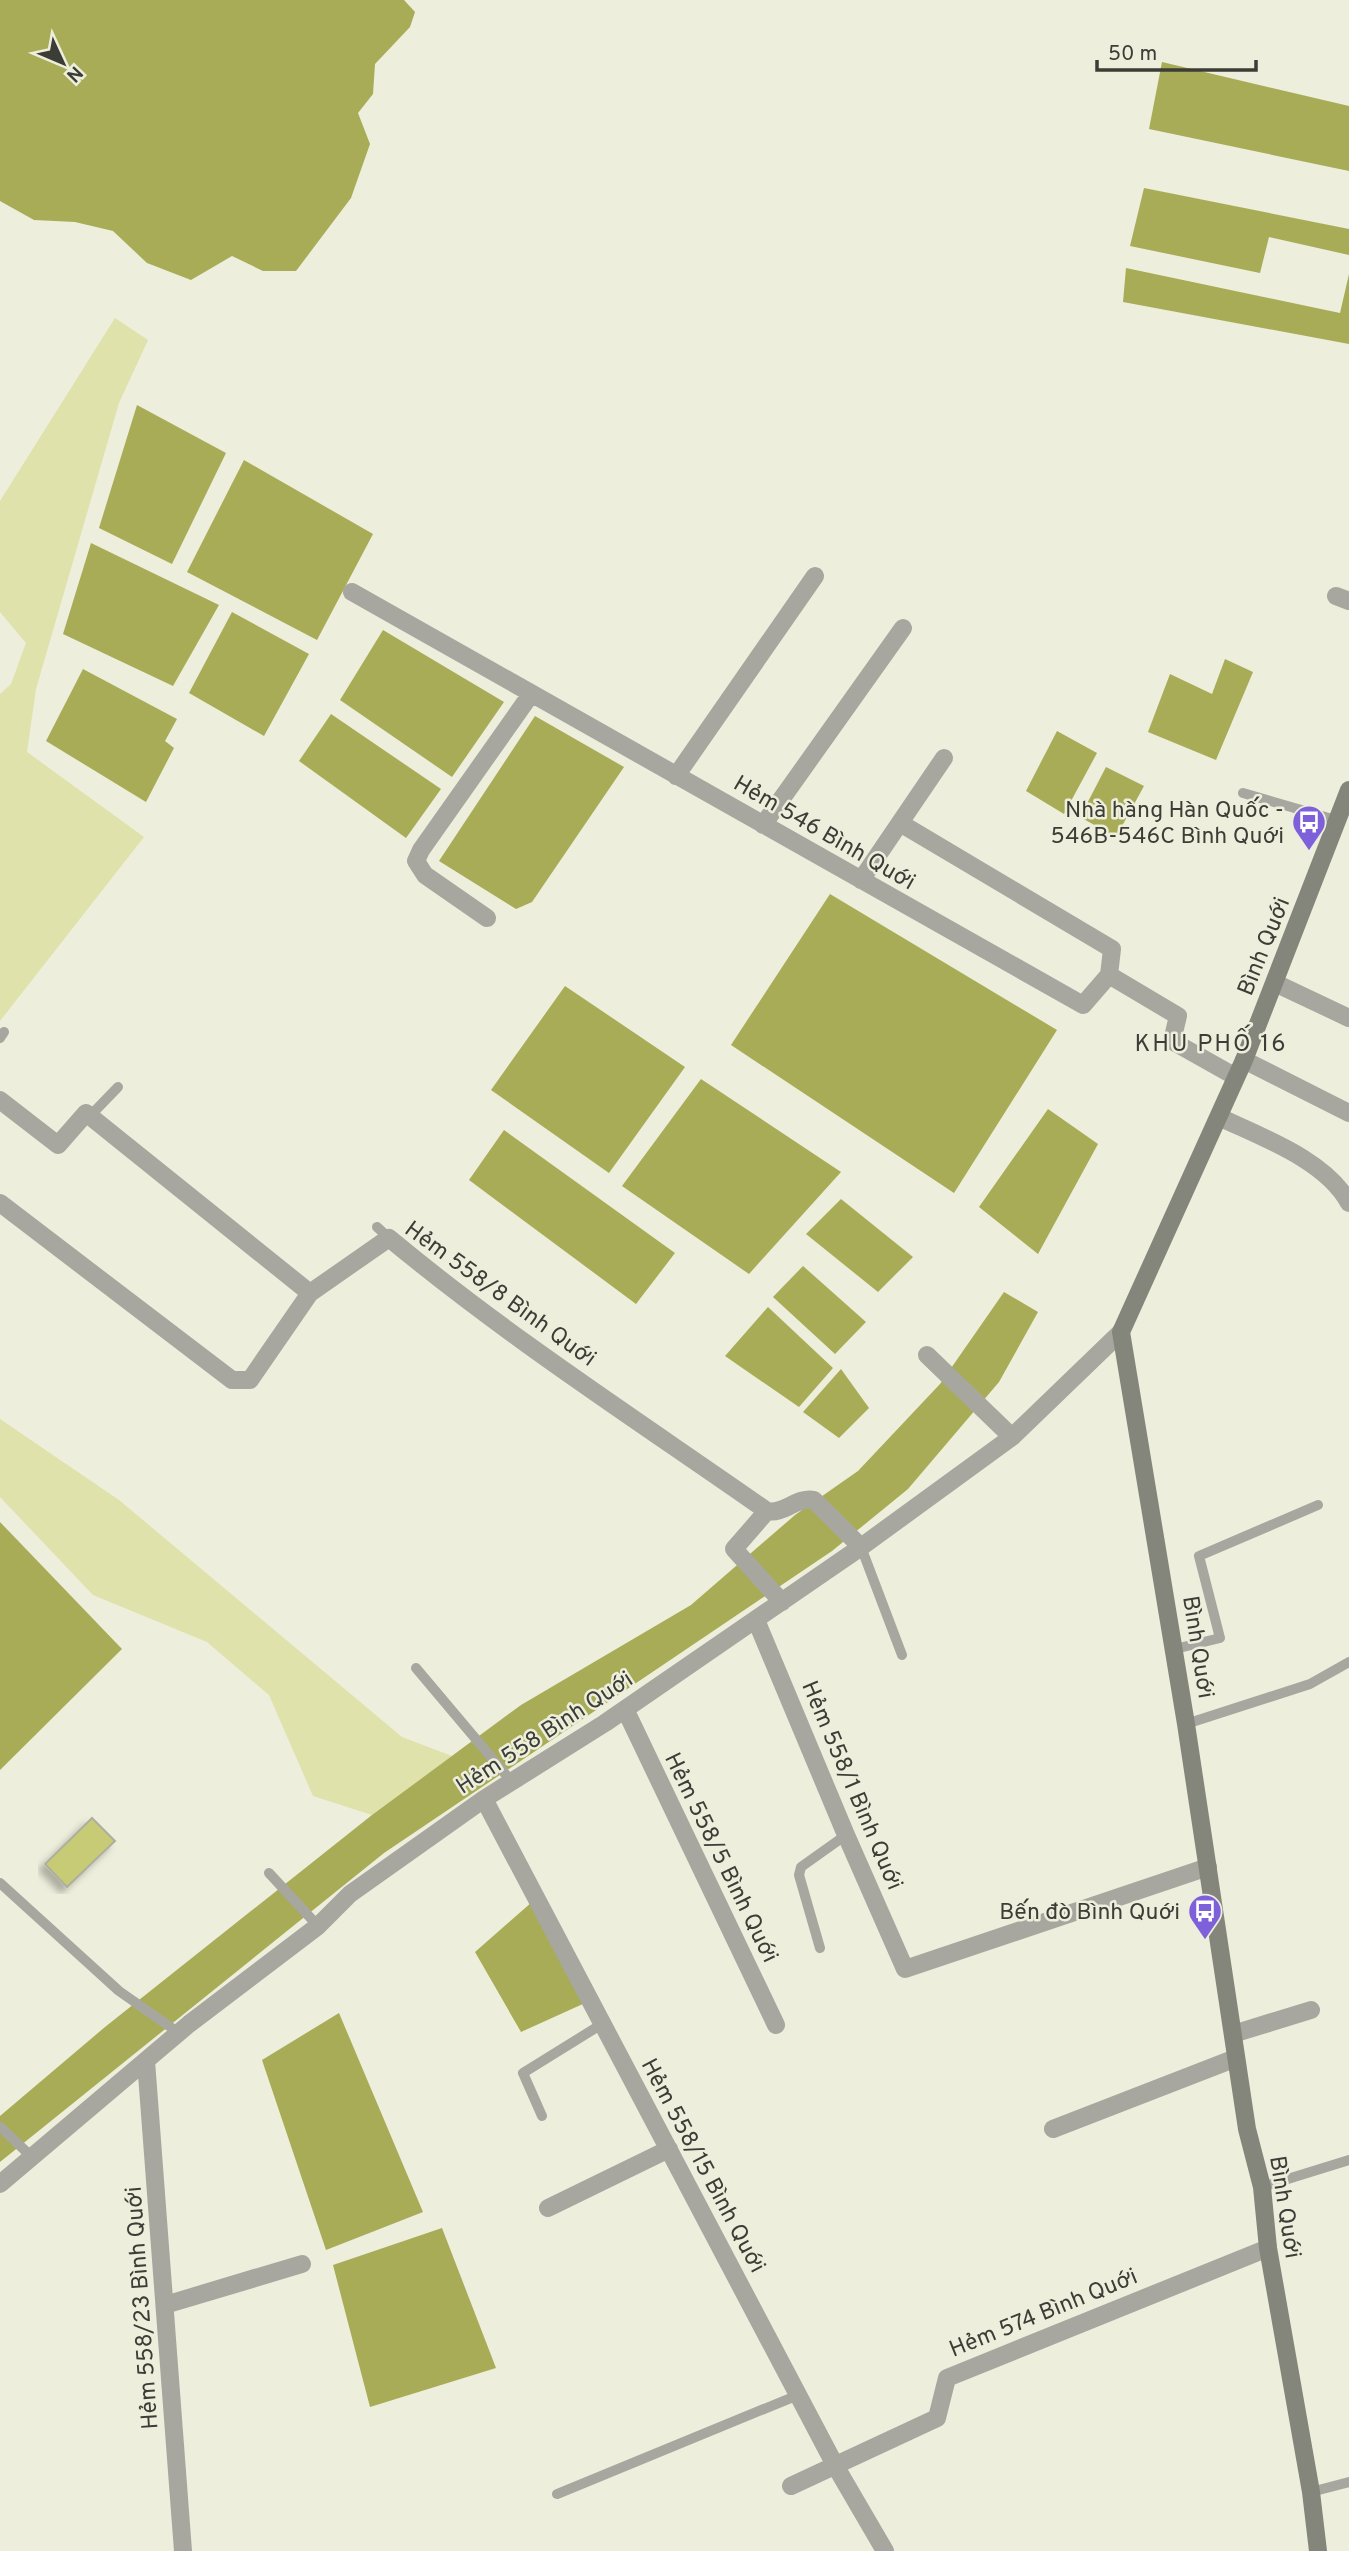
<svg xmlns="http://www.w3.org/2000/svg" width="1349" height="2551" font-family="Overpass,sans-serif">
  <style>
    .green { fill: #dfe2ab }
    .water { fill: #a9ac56 }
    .building { fill: #c7cb75; stroke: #aeaf9e; stroke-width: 2; filter: url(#shadow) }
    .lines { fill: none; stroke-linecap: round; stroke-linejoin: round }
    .lane { stroke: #a7a7a0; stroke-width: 10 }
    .street { stroke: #a7a7a0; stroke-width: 18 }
    .secondary { stroke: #85867b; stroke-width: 18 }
    .labels { text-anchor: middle; stroke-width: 5; stroke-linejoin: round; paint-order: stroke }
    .poi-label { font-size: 23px; fill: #3c3d36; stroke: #edeedc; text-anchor: end }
    .street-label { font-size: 23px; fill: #3c3d36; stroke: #edeedc }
    .neighbourhood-label { font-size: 24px; letter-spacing: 2px; fill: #3c3d36; stroke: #edeedc }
  </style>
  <defs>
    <filter id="shadow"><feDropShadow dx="-6" dy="6" stdDeviation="3.5" flood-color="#0004"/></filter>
  </defs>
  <rect width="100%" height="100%" fill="#edeedc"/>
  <!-- green -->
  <path class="green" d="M115,318L148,340L119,403L36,689L27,752L144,837L0,1021V694L11,684L26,643L0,612V501Z
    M0,1419L119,1500L402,1737L452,1756L372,1815L313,1796L269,1695L207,1642L93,1595L0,1497Z"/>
  <!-- water -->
  <path class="water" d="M0,0H404L415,12L410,27L375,64L373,94L358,113L370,144L351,198L296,271H263L232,256L191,280L147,263L113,231L75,222L34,220L0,201Z
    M1162,62L1349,106V171L1149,129Z
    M1144,188L1349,229V255L1269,237L1260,273L1130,246Z
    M1126,268L1340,313L1349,274V344L1123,302Z
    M137,405L226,453L172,564L99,528Z
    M244,460L373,534L317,640L187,572Z
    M91,543L219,605L173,686L63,634Z
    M232,612L309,654L264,736L189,693Z
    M383,630L504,702L452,777L340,700Z
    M1225,659L1253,672L1216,760L1148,732L1170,674L1212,694Z
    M83,669L177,719L165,741L174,748L146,802L46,741Z
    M331,714L441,789L406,838L299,761Z
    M535,716L624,767L532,902L516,909L439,861Z
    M1057,731L1097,753L1064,814L1026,791Z
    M1106,767L1144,786L1116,837L1080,817Z
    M830,894L1057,1030L954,1193L731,1045Z
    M565,986L685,1067L609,1173L491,1090Z
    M701,1079L841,1172L749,1274L622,1186Z
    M1048,1109L1098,1144L1038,1254L979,1207Z
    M504,1130L675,1253L636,1304L469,1180Z
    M841,1199L913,1257L878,1292L806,1234Z
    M803,1266L866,1322L835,1354L773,1297Z
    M1004,1292L1038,1312L999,1382L908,1489L832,1551L384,1853L0,2162V2116L105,2027L372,1815L521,1705L691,1605L795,1515L858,1471L940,1384Z
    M768,1307L833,1368L799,1407L725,1356Z
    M841,1369L869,1408L839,1438L803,1412Z
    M0,1522L122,1649L0,1770Z
    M532,1902L585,2003L521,2032L475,1952Z
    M339,2013L423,2212L326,2250L262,2060Z
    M442,2228L496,2368L370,2407L333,2265Z"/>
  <!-- building -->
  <path class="building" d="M92,1818L115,1841L67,1887L45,1864Z"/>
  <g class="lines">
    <!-- lane -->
    <path class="lane" d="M1243,793L1339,821
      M0,1038L4,1032
      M90,1116L118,1087
      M377,1227L389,1238
      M861,1547L902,1655
      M1175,1649L1220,1638L1199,1556L1318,1505
      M416,1668L512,1782
      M1186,1724L1310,1684L1349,1662
      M269,1873L318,1926
      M0,1883L119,1991L179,2033
      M820,1948L799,1875L801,1867L846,1835
      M542,2116L523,2073L602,2024
      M0,2127L33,2158
      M1262,2187L1349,2160
      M1311,2492L1349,2482
      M557,2494L798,2395"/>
    <!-- street -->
    <path class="street" d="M352,592L1083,1005L1109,975L1178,1016L1172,1041L1236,1077
      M1336,596L1349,601
      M676,776L815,576
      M900,823L1112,949L1109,975
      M763,825L903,628
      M861,880L944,758
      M487,918L425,875L416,861L421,850L531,694
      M1275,983L1349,1018
      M1244,1060L1349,1113
      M0,1100L58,1145L86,1113L310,1293
      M1219,1117C1261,1137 1326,1160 1349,1203
      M0,1203L232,1380H250L310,1293L389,1238C508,1337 640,1422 767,1511L734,1549L782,1602
      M927,1355L1012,1437
      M767,1511C784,1515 797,1496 814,1500L861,1547
      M756,1620L846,1835L905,1969L1208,1867
      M625,1709L776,2025
      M484,1799L836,2467L885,2551
      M1233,2034L1311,2010
      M146,2061L183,2551
      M1053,2129L1236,2058
      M0,2184L189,2024L318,1926L350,1894L484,1799L605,1723L861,1547L1012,1437L1121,1332
      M548,2208L669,2149
      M165,2305L302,2264
      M791,2486L937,2418L947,2378L1268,2248"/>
    <!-- secondary -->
    <path class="secondary" d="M1318,2551L1311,2492L1268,2248L1262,2187L1247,2129L1186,1724L1121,1332L1244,1060L1349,790"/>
  </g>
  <!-- icons -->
  <defs>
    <g id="bus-pin" transform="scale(1.75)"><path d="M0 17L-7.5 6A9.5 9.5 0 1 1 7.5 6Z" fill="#7e60db" stroke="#edeedc"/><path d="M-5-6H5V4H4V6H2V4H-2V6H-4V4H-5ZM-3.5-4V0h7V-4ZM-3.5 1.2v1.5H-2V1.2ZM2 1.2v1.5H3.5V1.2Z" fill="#fff"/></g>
  </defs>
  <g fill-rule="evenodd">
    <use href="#bus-pin" x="1309" y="822"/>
    <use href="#bus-pin" x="1205" y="1911"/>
  </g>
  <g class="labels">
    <!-- poi labels -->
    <g class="poi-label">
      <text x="1284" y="817">Nhà hàng Hàn Quốc -<tspan x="1284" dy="26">546B-546C Bình Quới</tspan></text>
      <text x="1180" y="1919">Bến đò Bình Quới</text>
    </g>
    <!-- street labels -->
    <g class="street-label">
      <text transform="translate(825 832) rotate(30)" y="8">Hẻm 546 Bình Quới</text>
      <text transform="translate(1263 946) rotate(-68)" y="8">Bình Quới</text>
      <text transform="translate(501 1293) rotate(36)" y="8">Hẻm 558/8 Bình Quới</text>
      <text transform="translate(1199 1647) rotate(81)" y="8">Bình Quới</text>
      <text transform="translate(544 1732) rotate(-33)" y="8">Hẻm 558 Bình Quới</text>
      <text transform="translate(853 1785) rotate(67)" y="8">Hẻm 558/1 Bình Quới</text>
      <text transform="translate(722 1857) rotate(64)" y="8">Hẻm 558/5 Bình Quới</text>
      <text transform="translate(704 2165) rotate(62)" y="8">Hẻm 558/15 Bình Quới</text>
      <text transform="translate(1286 2207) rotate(81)" y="8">Bình Quới</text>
      <text transform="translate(141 2308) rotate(-94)" y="8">Hẻm 558/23 Bình Quới</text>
      <text transform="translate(1043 2312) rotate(-22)" y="8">Hẻm 574 Bình Quới</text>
    </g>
    <!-- neighbourhood labels -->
    <g class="neighbourhood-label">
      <text x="1211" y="1051">KHU PHỐ 16</text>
    </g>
  </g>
  <!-- north arrow -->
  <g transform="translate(63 63) rotate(134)" stroke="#edeedc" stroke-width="5" paint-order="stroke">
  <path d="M0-5L12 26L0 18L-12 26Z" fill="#3c3d36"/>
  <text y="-10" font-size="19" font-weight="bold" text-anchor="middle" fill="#3c3d36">N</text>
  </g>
  <!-- scale -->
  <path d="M1097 60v10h159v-10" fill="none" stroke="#3c3d36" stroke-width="3.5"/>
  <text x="1108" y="60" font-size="21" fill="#3c3d36" stroke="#edeedc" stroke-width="5" paint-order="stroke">50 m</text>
</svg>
